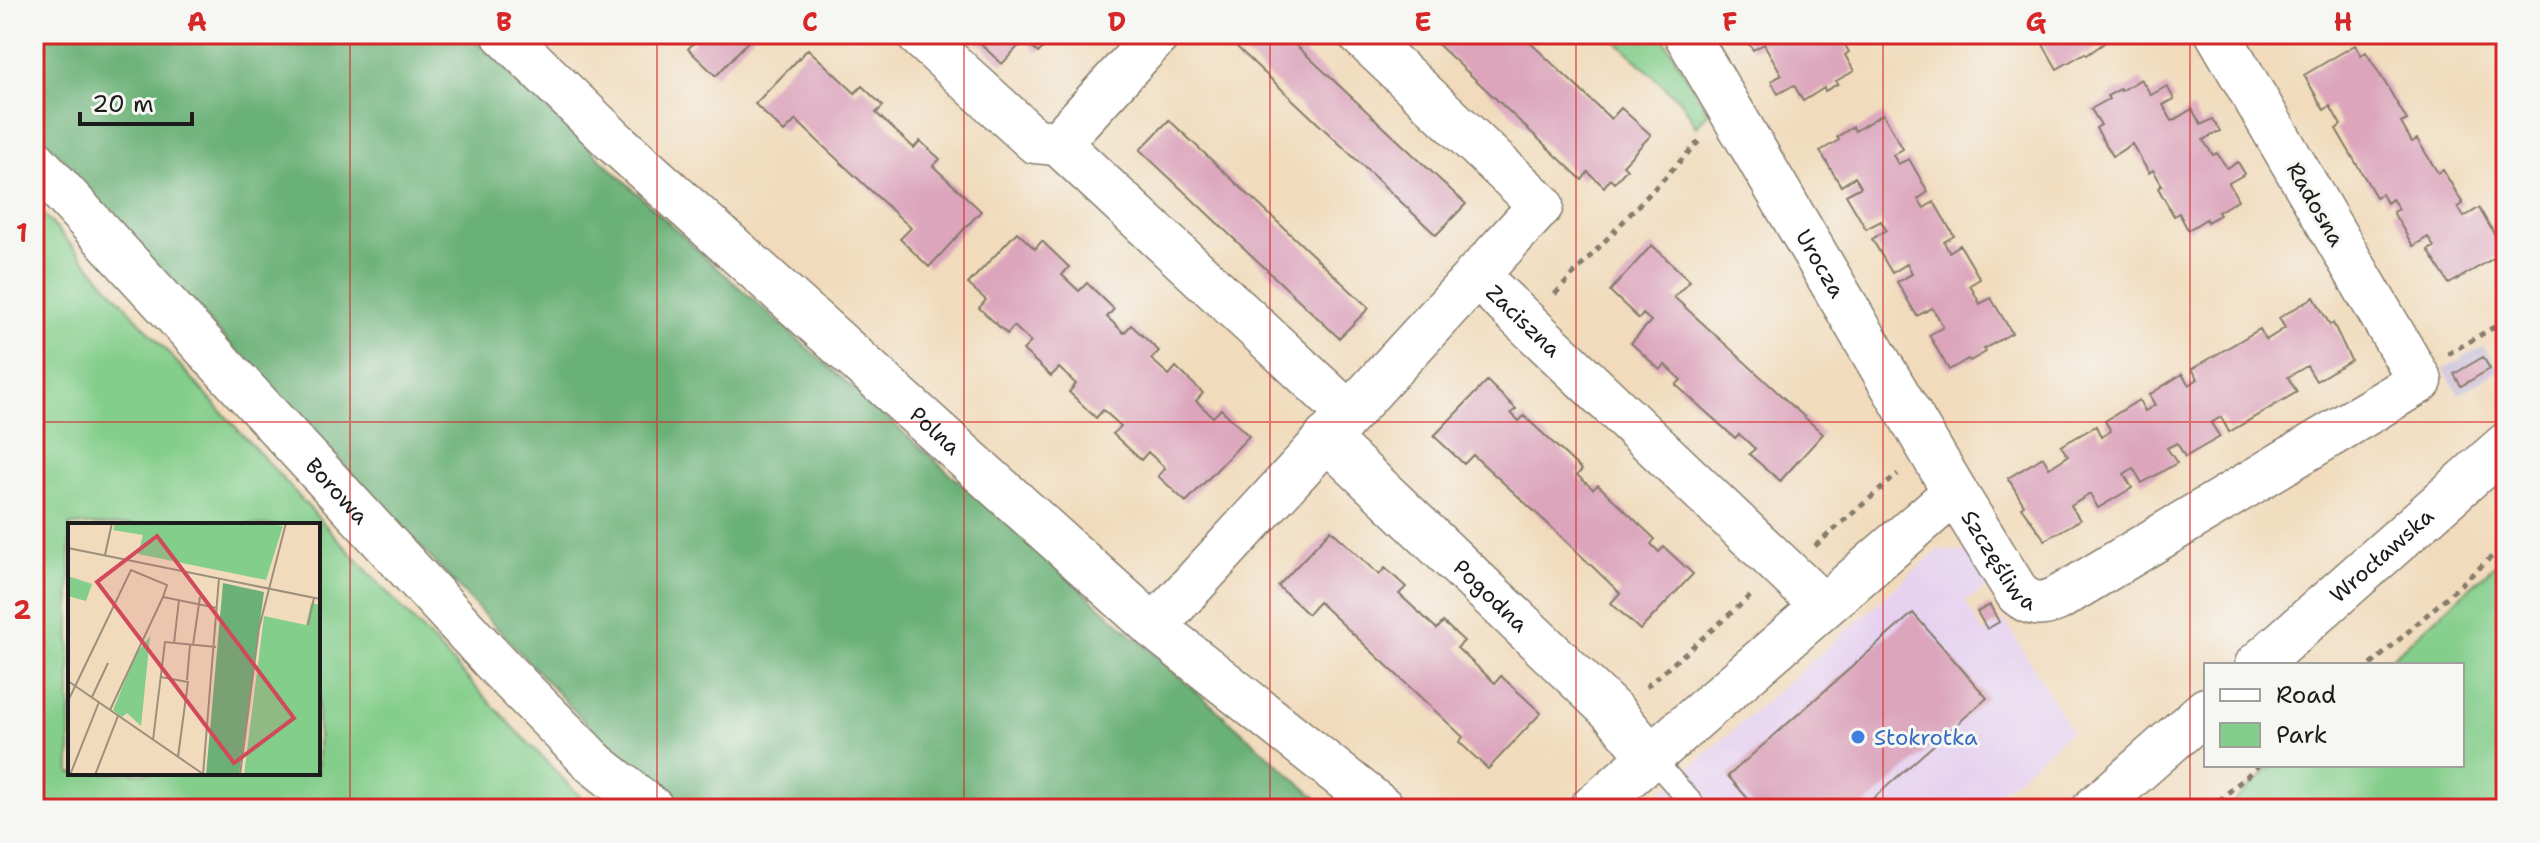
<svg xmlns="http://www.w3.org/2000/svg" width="2540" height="843" font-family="'Shantell Sans',sans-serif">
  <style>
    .built { fill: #e6d2f0 }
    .industrial { fill: #c8bfd8 }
    .green { fill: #84ce8b; stroke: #507554; stroke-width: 2; fill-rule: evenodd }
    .forest { fill: #6bb177; stroke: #44664a; stroke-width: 2 }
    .building { fill: #dca5bc }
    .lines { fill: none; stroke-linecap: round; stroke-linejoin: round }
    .service-casing { stroke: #867c6c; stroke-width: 25 }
    .minor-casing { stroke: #867c6c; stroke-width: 47 }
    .tertiary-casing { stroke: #867c6c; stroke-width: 47 }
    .path { stroke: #867c6c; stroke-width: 5; stroke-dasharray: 6 6; stroke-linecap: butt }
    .service { stroke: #fff; stroke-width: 22 }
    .minor { stroke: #fff; stroke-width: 44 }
    .tertiary { stroke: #fff; stroke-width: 44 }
    .grid { fill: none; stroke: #d62828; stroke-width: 2; stroke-opacity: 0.55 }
    .shop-dot { fill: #3f7fe0; stroke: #f6f6f2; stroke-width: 3 }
    .labels { text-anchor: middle; stroke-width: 6; stroke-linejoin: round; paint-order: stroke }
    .street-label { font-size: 22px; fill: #1c1c1c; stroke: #f6f6f2 }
    .shop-label { font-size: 22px; fill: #366cbe; stroke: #f6f6f2; text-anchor: start }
    .inset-road { fill: none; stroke: #9c8f7c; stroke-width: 2 }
    .view { fill: #d1495b; fill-opacity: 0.15; stroke: #d1495b; stroke-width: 4 }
    .inset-edge { fill: none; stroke: #1c1c1c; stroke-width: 4 }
    .neatline { fill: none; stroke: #d62828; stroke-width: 3 }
    .grid-label { font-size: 26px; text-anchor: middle; font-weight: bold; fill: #d62828 }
  </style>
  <rect width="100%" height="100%" fill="#f6f6f2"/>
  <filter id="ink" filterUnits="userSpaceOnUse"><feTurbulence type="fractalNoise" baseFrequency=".0125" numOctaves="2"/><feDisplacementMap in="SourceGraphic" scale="16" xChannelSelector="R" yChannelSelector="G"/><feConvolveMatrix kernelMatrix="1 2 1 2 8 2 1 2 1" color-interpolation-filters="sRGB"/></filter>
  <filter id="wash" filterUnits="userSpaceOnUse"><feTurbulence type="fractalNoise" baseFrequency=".006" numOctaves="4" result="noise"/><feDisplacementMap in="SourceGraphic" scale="32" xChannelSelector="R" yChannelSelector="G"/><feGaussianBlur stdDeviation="1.8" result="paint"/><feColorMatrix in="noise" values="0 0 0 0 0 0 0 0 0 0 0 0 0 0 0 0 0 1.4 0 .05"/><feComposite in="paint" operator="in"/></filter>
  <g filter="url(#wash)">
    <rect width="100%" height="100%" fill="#f1dbbc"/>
    <!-- built -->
    <path class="built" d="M1938,550L1966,552L1988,588L1965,601L1983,633L2005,620L2071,731L1981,809H1643Z"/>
    <!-- industrial -->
    <path class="industrial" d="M2483,346L2499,370L2459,394L2443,369Z"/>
    <!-- green -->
    <path class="green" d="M1609,34H1661L1708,113L1696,127L1684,105Z
      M34,204C218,408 401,612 592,809H34ZM70,525H318V773H70Z
      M2506,555V809H2225L2274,765H2462V665H2384Z"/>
    <!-- forest -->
    <path class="forest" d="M34,34H468L707,259L1329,809H685L599,737L34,136Z"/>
    <g id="blocks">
      <!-- building -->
      <path class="building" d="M687,34H755L716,76L688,49L695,41Z
        M974,34H1056L1038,53L1024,40L1002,64L972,36Z
        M1249,34H1284L1466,204L1436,235L1237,47Z
        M1427,34H1521L1611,119L1621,108L1651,135L1623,165L1627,169L1614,183L1610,179L1604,187L1588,172L1582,180Z
        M1751,34H1839L1849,52L1845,55L1854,71L1836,81L1838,84L1825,91L1824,88L1803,101L1794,85L1778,94L1771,81L1782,75L1764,44L1753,50L1745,38Z
        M2037,34H2117L2087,55L2085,53L2057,69Z
        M2355,45L2361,55L2366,52L2387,86L2407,120L2401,123L2412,142L2417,139L2438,173L2443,170L2463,204L2458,207L2464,217L2479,208L2499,242L2494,245L2499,255L2449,284L2428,250L2434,247L2428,237L2413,246L2393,212L2399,209L2392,199L2387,203L2382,194L2376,197L2336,129L2341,125L2330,106L2324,110L2304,75Z
        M808,49L855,93L862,86L883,106L876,113L914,148L920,141L940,159L933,166L981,211L929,267L900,239L911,228L824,147L796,120L784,132L755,104Z
        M2141,79L2151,95L2167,86L2174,99L2163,105L2172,121L2192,109L2201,125L2212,119L2220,131L2203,140L2213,155L2217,153L2227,168L2238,162L2245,174L2229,183L2238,200L2218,212L2220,215L2207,222L2206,219L2188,230L2179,213L2174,216L2158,188L2162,185L2153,170L2149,173L2132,144L2113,156L2096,128L2101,125L2091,109L2109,99L2107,96L2120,89L2121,91Z
        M1883,114L1903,149L1893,155L1898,164L1909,159L1928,192L1918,199L1924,208L1934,202L1954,236L1944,242L1949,252L1960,245L1980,279L1970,285L1980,304L1991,298L2012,333L1984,349L1986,352L1970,361L1968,359L1949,370L1929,335L1943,327L1938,317L1932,308L1917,316L1897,282L1912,274L1907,264L1892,273L1872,239L1886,230L1881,221L1866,229L1846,195L1861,187L1855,177L1841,186L1820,151L1839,140L1837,137L1853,127L1855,131Z
        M1169,120L1369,308L1339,338L1140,150Z
        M1017,232L1035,249L1042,241L1069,267L1062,275L1079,291L1087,283L1114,309L1107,317L1124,333L1131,325L1159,351L1151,359L1169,375L1176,367L1203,393L1196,401L1213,417L1221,409L1249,436L1186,502L1158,476L1165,468L1148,452L1141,460L1113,434L1121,426L1103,410L1096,418L1069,392L1076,384L1059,368L1051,376L1023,350L1031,342L1014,326L1007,334L979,308L986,300L968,284Z
        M1652,245L1690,281L1674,297L1823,434L1780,481L1749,454L1755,449L1747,441L1739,434L1735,438L1676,385L1681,380L1665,365L1660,370L1631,343L1651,321L1643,314L1639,319L1610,291Z
        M2314,297L2330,325L2333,323L2351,360L2316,381L2307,366L2288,377L2297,392L2229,432L2221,417L2211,423L2220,437L2185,457L2177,443L2167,448L2177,463L2142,483L2133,468L2124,474L2132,488L2098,508L2090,494L2071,506L2080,520L2045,540L2021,507L2024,505L2008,478L2043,457L2049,468L2068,456L2061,446L2096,426L2101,437L2111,431L2105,421L2139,400L2145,411L2155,405L2149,395L2182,374L2189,385L2198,379L2192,369L2260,329L2266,340L2285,328L2279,318Z
        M2483,357L2490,369L2461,386L2454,374Z
        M1487,381L1516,409L1511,413L1519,421L1524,416L1582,470L1577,475L1593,489L1598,485L1655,539L1651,544L1659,552L1664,547L1693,574L1640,630L1611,603L1620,593L1547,523L1473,455L1464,464L1434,436Z
        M1331,530L1379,575L1385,568L1406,587L1399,594L1437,629L1443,622L1464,641L1457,648L1495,683L1501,676L1541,713L1488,769L1459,742L1463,737L1319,602L1308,614L1278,586Z
        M1990,605L1999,622L1987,629L1977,612Z
        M1913,613L1987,698L1861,809H1757L1728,776Z"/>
    </g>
  </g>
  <g filter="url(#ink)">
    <use href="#blocks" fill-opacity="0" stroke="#867c6c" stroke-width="2"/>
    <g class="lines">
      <!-- service casing -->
      <g class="service-casing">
        <path id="service" d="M1650,756L1697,809"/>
      </g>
      <!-- minor casing -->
      <g class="minor-casing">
        <g id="minor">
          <path id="s1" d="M504,34L616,143L1154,627L1383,809"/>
          <path d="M918,34L1035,141L1058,143L1158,34"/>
          <path id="s2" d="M1686,34L1955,492"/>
          <path d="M1058,143L1348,413"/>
          <path id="s3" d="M34,161L503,671L595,764L652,809"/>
          <path id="s4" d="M1476,275L1823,606"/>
          <path id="s5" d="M1326,438L1615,714L1650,756"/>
          <path d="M1154,627L1541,205L1360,34"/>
          <path id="s6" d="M1591,809L1955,492L2018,594C2031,605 2041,606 2057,599L2420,381L2218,34"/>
        </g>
      </g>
      <!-- tertiary casing -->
      <g class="tertiary-casing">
        <g id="tertiary">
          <path id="s7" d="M2257,665L2506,445"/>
          <path d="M2094,809L2206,710"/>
        </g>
      </g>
      <!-- path -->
      <path class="path" d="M1555,294L1702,138
        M2448,354L2506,320
        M1815,546L1898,474
        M2371,665L2506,544
        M1646,687L1753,594
        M2210,809L2259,765"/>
      <!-- service -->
      <use href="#service" class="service"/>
      <!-- minor -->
      <use href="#minor" class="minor"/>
      <!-- tertiary -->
      <use href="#tertiary" class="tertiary"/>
    </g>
  </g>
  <!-- grid -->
  <path class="grid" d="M350,34V809M657,34V809M964,34V809M1270,34V809M1576,34V809M1883,34V809M2190,34V809M34,422H2506"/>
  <!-- markers -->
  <circle class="shop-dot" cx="1858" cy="737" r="8"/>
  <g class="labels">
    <!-- street labels -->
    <g class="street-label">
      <text transform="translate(2316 204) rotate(60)" y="8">Radosna</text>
      <text dy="8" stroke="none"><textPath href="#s2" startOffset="266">Urocza</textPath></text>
      <text dy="8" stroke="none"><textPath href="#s4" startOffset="66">Zaciszna</textPath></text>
      <text dy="8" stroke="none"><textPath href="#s1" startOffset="586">Polna</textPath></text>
      <text dy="8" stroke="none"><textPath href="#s3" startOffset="448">Borowa</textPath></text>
      <text dy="8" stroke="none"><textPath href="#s6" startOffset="564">Szczęśliwa</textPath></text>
      <text dy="8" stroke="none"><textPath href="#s7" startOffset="166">Wrocławska</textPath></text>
      <text dy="8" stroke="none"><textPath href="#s5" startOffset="228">Pogodna</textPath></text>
    </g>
    <!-- shop labels -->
    <g class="shop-label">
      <text x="1874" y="745">Stokrotka</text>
    </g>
  </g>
  <!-- overview -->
  <g transform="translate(68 523)">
    <rect width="252" height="252" fill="#f1dbbc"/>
    <path d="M47,0H199L215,3L198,57L70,31L75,12L45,7ZM0,53L24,61L18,78L0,73ZM243,80L252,82V252H176L196,93L238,102ZM83,112L82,114L73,203L59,190L54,194L45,187L68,131Z" fill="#84ce8b"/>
    <path d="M155,60L196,69L171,252H138Z" fill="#6bb177"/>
    <path class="inset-road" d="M0,25L252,76M37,32L44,0M240,102L246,75M106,120L111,77M125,122L132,74M93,154L120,159L110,234M119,157L122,122M0,158L135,251M24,174L40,140M0,178L63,47L99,62L95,74L149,85M42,187L95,74M85,217L97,119L148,124M2,252L31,179M27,252L50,193M135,252L151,55M172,252L191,105L218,0"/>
    <path class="view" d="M89,13L226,195L166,240L29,59Z"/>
    <rect width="252" height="252" class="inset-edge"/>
  </g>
  <!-- margin -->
  <rect width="2540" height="843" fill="none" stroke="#f6f6f2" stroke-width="88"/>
  <!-- legend -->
  <rect x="2204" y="663" width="260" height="104" fill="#f6f6f2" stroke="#9f9f9c" stroke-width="2"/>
  <rect x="2220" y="689" width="40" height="12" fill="#ffffff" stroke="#9f9f9c" stroke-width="2"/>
  <text x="2276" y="703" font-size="24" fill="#1c1c1c">Road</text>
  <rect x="2220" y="723" width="40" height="24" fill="#84ce8b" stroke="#9f9f9c" stroke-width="2"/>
  <text x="2276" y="743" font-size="24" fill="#1c1c1c">Park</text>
  <!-- scale -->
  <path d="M80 112v12h112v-12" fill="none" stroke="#1c1c1c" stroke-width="4"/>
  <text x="92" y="112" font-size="24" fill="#1c1c1c" stroke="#f6f6f2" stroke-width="6" paint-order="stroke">20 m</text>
  <rect x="44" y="44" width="2452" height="755" class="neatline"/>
  <g class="grid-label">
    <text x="197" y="31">A</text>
    <text x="504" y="31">B</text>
    <text x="810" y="31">C</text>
    <text x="1117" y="31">D</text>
    <text x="1423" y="31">E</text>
    <text x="1730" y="31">F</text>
    <text x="2036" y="31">G</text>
    <text x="2343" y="31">H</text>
    <text x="22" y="242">1</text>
    <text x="22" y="619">2</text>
  </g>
</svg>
